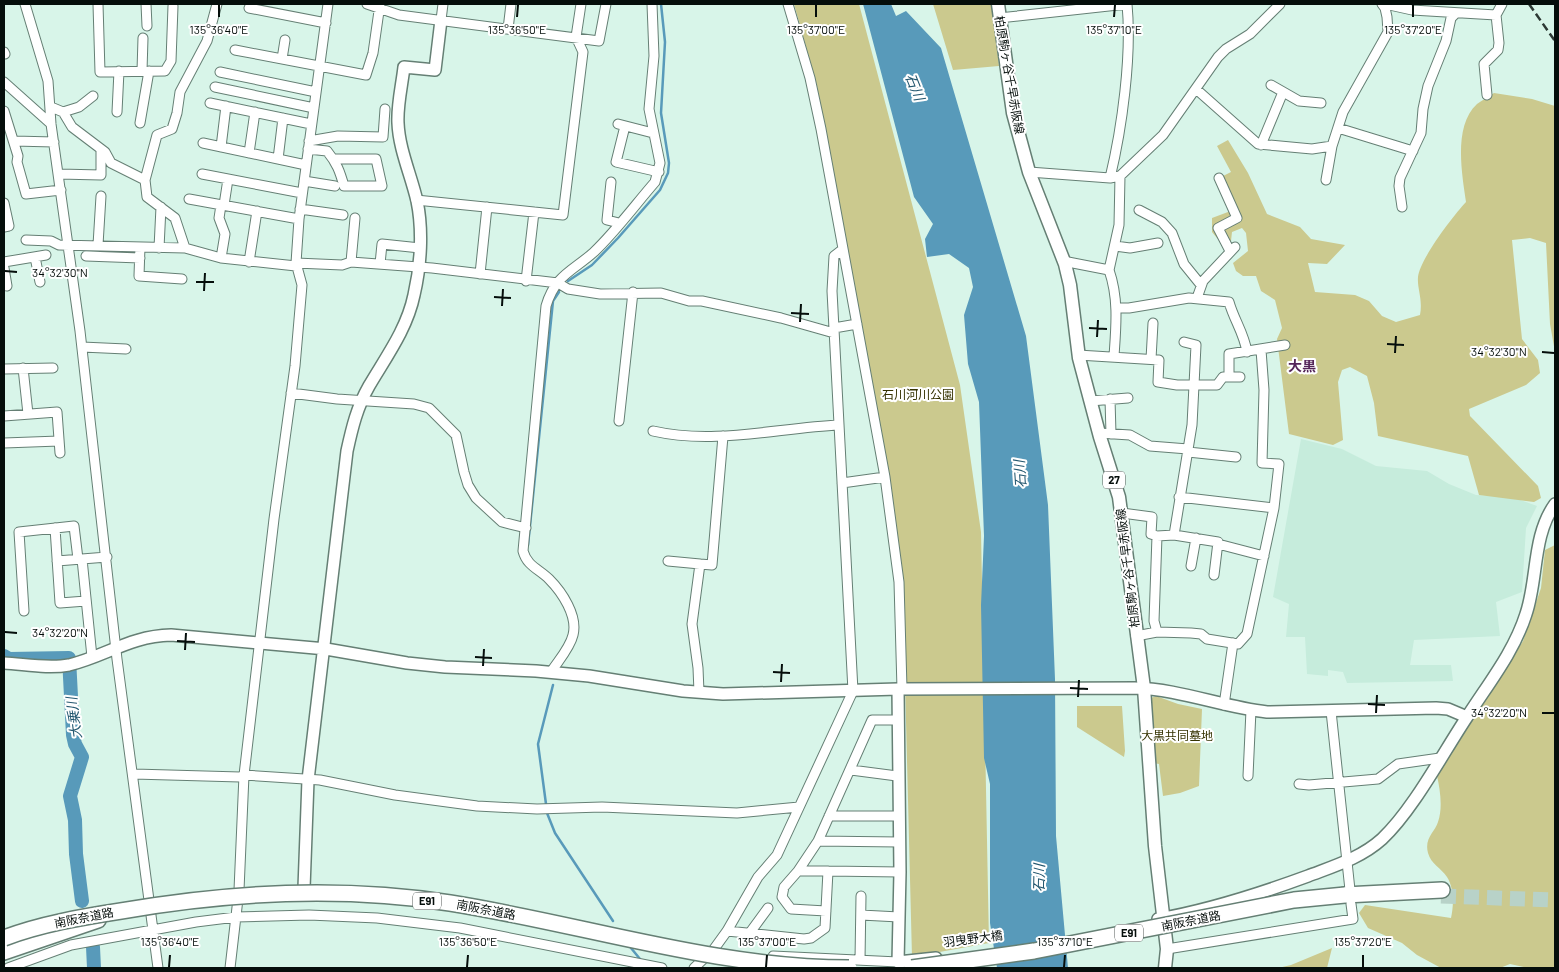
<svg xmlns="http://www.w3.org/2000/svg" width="1559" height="972" font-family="Barlow,'Noto Sans JP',sans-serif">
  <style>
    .built { fill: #c6ecdc }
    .green { fill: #cbc98e }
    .water { fill: #589aba }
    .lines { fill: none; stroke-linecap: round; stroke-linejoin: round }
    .stream { stroke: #589aba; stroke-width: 2.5 }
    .river { stroke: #589aba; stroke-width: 14 }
    .highway-tunnel { stroke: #b8d2c8; stroke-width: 15; stroke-dasharray: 15 8; stroke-linecap: butt }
    .street-casing { stroke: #657f74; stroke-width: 11 }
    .secondary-casing { stroke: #657f74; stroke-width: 14 }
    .primary-casing { stroke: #657f74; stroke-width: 15 }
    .highway-casing { stroke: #657f74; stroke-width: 18 }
    .street { stroke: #fff; stroke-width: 9 }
    .secondary { stroke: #fff; stroke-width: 11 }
    .primary { stroke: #fff; stroke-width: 12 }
    .highway { stroke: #fff; stroke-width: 15 }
    .rail { stroke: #2c3934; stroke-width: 2.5; stroke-dasharray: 8 4; stroke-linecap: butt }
    .highway-bridge-casing { stroke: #657f74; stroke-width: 18; stroke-linecap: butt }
    .highway-bridge { stroke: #fff; stroke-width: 15 }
    .ticks { fill: none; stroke: #050e0b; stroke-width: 2 }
    .labels { text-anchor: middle; stroke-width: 4; stroke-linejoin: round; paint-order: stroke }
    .shield { fill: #fff; stroke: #505654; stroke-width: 1 }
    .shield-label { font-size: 11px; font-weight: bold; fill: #050e0b }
    .street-label { font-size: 12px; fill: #050e0b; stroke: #fff }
    .park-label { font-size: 12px; fill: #353200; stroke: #fff }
    .water-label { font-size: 14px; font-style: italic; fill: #23576f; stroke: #fff }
    .neighbourhood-label { font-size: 14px; font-weight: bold; fill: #542558; stroke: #fff }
    .ticks-label { font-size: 12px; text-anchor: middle; fill: #050e0b; stroke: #fff; stroke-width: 4; stroke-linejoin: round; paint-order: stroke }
  </style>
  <rect width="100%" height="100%" fill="#d8f5e9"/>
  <!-- built -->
  <path class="built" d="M1301,439L1342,449L1376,466L1427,471L1449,484L1476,495L1512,497L1537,506L1526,528L1522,592L1496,602L1500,636L1414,640L1410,665H1451L1453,681L1347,683L1343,672L1328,670V676L1307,674L1305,637H1286L1289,604L1273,597Z"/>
  <!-- green -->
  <path class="green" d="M794,4H859L960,385L981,532L989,943L912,957L905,682L884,454L817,86Z
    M933,4H992L999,66L953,70Z
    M1494,93L1532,99L1555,106V352L1550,324L1546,243L1530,238L1512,240L1522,339L1538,360L1540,373L1526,385L1469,409L1470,416L1538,486L1541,498L1534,502L1479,495L1468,456L1378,436L1374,403L1367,376L1350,367L1342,370L1338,382L1343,440L1333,445L1289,434L1277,339L1282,328L1275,300L1261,291L1256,276H1243L1236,271L1233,263L1248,251L1246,233L1242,228L1232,232L1231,241L1222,244L1212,232V218L1236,209L1221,177L1231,172L1217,146L1228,140L1248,173L1267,214L1300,227L1311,239L1345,245L1327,264L1308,263L1315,292L1355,295L1369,301L1382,316L1396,322L1420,315C1423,299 1417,289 1418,277C1420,259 1453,216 1466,202C1462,174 1453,126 1477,104C1482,100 1489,97 1494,93Z
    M1555,545V968H1528L1510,964L1500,968H1441L1417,955L1402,943L1368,928L1359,913L1365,905L1451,918C1454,905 1454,888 1447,877C1441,868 1431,864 1428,853C1424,838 1435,832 1438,822C1443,808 1440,789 1437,776L1523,641L1541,588L1545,550Z
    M1156,696L1178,704L1202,709L1199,786L1180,793L1163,796L1159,764L1153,763L1151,698Z
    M1077,706H1122L1125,751L1124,757L1077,727Z
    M1332,948L1327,968H1278L1291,965Z"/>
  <!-- water -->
  <path class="water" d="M863,4H891L896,16L906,11L941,48L1026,336L1048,505L1055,679L1056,836L1068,968H997L990,923V784L984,758L981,605L984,536L979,402L968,364L964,315L973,287L969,268L949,254L927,257L925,239L933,224L914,197Z"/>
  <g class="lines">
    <!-- stream -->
    <path class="stream" d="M568,281L592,265L618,238L660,190L668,173L669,163L661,113L665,42L661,4
      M528,545L553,301L559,292
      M546,804L538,744L553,685
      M547,813L555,833L613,921
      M631,948L640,959"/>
    <!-- river -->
    <path class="river" d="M4,656L9,659L69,658L73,735L75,744L82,757L70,796L75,820L76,854L82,901
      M93,947L94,968"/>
    <!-- highway-tunnel -->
    <path class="highway-tunnel" d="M1441,896L1555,900"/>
    <!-- street casing -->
    <g class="street-casing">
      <path id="street" d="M25,4L48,81L51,124L80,331L117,659L158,968
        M98,4L100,72L165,71L171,61L173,6
        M146,4L147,26
        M367,4L399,15L599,41L606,4
        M788,4L810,78L821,129L885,477L899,582L902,689
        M1385,4L1412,10L1496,15L1499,43L1498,50L1484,64L1487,95
        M249,8L326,23
        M1496,15L1502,4
        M999,18L1127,4
        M441,20L443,4
        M508,29L511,4
        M235,50L366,75L373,53L380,4
        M4,52L5,54
        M282,59L285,40
        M142,71L143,38
        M220,72L316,92
        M4,82L51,124
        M1271,85L1299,101L1321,103
        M215,87L314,108
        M1196,89L1258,144L1312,149L1332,146
        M210,103L311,124
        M51,107L63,112L72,127L105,152L111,163L145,180
        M4,111L18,156L17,162L26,194L61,190
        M63,112L79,107L93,96
        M117,112L119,71
        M140,123L149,71
        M618,124L653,133
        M625,126L616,162L659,172
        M1338,128L1413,151
        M14,141L54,142
        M309,141L338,136L383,137L385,109
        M203,143L306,165
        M1261,145L1283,92
        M221,147L226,106
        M308,149L327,151C337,163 340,172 344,186H382L376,159H333
        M249,153L255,112
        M278,159L283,118
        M1029,172L1110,178L1120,176L1163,135L1218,57L1226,49L1250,34L1280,4
        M59,174L101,175V149
        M202,174L302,193
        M1110,178C1122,128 1132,56 1127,4
        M1219,178L1237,218L1218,228L1230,251
        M1326,180L1332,146L1343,112L1388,32L1387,17L1385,8L1382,4
        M304,181L335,186
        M611,182L607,220L619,223
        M189,199L299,219
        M416,200L563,215L583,52L576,37L581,4
        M4,203L9,226L4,227
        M224,205L228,179
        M1402,207L1399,186L1400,178L1421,133L1423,109L1428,86L1446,41L1451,18L1455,14
        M300,209L343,215
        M1139,210L1162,222L1172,233L1184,264L1201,285
        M26,240L51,241L59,245L185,248L221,258L296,266
        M98,245L101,196
        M1115,246L1130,248L1158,243
        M140,247L139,276L182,279
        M159,248L161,207
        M185,248L175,218L147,197L145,180L157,135L172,129L177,113L180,92L207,41L217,4
        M86,256L140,258
        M35,257L40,282
        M221,258L225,234L219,218L221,205
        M4,262L46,255
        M249,262L257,211
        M351,262L355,218
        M296,263L342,265L351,262L432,268L558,283L568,289L600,294L661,293L689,301H702L781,318L834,333
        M380,264L382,244L420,248
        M1065,264L1068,262L1109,270C1119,299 1116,327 1114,356
        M4,268L7,286
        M1109,270L1119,225L1120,176
        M480,274L487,207
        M526,281L534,212
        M1197,298L1203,281L1235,247
        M1117,308H1129L1189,298L1229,302C1234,320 1244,333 1247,352
        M834,328L857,324
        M82,347L126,349
        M1078,355L1159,360L1158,382L1177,385H1217L1223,377H1240
        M1151,359L1153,323
        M23,368L28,414
        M4,369L53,368
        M1229,377V354L1285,345
        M291,393L337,399L414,404L429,408L456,435L464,472L468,485L476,498L502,522L526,528
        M1110,399L1111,434
        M1090,401L1128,398
        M4,416L57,412L60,453
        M619,421L633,292
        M653,431C714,445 777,428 839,425
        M1099,433L1130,435L1150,446L1188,449
        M4,443L59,441
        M1188,452L1236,457
        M842,483L885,477
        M1179,497L1274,508
        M1122,513L1152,517L1151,534L1157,536
        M55,528L60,603L86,601
        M1174,535L1192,425L1196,345L1184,342
        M1218,544L1264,556
        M82,559L92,657
        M57,561L107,557
        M668,561L700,564L692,624L698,668L699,692
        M700,564L712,565L723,436
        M1191,566L1196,538
        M24,611L19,532L74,526L78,559
        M1157,632L1154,621L1157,536L1174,535L1218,542L1214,575
        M1136,636L1157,632L1191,633L1201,634L1207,639L1238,644L1247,634L1274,508L1279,464L1262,463L1264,390L1261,350
        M551,672C558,661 570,648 573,635C578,616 562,592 549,579C539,569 527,566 523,551L546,306C555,275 573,271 594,252C616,231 635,205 655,182L660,163L649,109L654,56L652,4
        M1224,705L1233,643
        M1331,711L1350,890
        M851,770L897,776
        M134,774L240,777L244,775L320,780L395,795L477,806L537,809L602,807L737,813L799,807
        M1248,776L1251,710
        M1299,784L1309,785L1378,779L1398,764L1440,758
        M829,816H898
        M818,841L899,842
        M798,871L784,887L782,897L791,909L826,911
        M828,871L900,872
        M861,915L899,917
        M727,931L804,939L811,938L825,928L828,871H798L818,841L872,720H896
        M749,934L768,908
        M1167,949L1353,919L1351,904
        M773,956L898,962
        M860,960L861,896
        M8,968L71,945L196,922L236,917L309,915L377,918L460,928L662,968
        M230,968L239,890L244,775L274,519L295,366L302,285L296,263L299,219L328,4
        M694,968L714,949L727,931L758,877L777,855L853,691L832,291L834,256L843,249"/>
    </g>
    <!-- secondary casing -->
    <g class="secondary-casing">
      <path id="secondary" d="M4,663C24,664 48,669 69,665C106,656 130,636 171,635L326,649L407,663L445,667L536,671L589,676L683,691L723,694L898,689L1135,688C1179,689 1223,707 1267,712L1436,708L1448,709L1467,717C1488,684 1514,652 1526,614C1538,579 1532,536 1555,504
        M898,689L900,872L898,962L936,958
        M304,888L308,780L347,451C352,428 357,407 369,386C386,357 407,329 414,295C421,265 423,230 417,201C411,175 399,149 398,123C397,105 402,85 404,67L435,70L441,20
        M1158,919C1210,910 1259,894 1308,876C1334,866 1361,858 1382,839C1413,810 1443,753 1467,717"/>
    </g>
    <!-- primary casing -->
    <g class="primary-casing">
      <path id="primary" d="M998,4L1013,113L1029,172L1065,264L1070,285L1079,358L1100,437L1119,497L1144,688L1155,846L1167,949L1165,968"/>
    </g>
    <!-- highway casing -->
    <g class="highway-casing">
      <path id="highway" d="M1345,895L1442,890
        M4,952L98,920"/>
    </g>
    <!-- street -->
    <use href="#street" class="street"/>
    <!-- secondary -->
    <use href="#secondary" class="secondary"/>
    <!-- primary -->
    <use href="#primary" class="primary"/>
    <!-- highway -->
    <use href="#highway" class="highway"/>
    <!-- rail -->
    <path class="rail" d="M1529,4L1555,41"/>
    <!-- highway-bridge casing -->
    <g class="highway-bridge-casing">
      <path id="highway-bridge" d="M4,938C41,924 82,917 121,911C230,892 340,886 450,903C583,924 714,968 849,968
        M912,968L1034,951L1294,900L1345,895"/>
    </g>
    <!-- highway-bridge -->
    <use href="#highway-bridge" class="highway-bridge"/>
  </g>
  <!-- ticks -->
  <path class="ticks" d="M219,17V5M517,17L518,5M816,17V5M1114,17L1115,5M1413,17V5M5,271L17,272M196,282H214M204,291L205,273M494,297L511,298M502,306L503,289M791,313L809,314M800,322L801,304M1089,328L1107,329M1097,337L1098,320M1387,344L1404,345M1542,352L1554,353M1395,353L1396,336M5,632L17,633M177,641L195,642M185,650L186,633M475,657L492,658M483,666L484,649M773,672L790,673M781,682L782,664M1070,688L1088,689M1078,697L1079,680M1368,704L1385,705M1376,713L1377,695M1542,713H1554M169,967L170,955M467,967L468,955M766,967L767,955M1064,967L1065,955M1363,967V955"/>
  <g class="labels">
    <!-- shield labels -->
    <g class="shield">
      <rect x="1103" y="471.5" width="22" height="17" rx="4"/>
      <rect x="413" y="892.5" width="28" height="17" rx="4"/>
      <rect x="1115" y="924.5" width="28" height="17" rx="4"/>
    </g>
    <g class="shield-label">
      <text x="1114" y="484">27</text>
      <text x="427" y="905">E91</text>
      <text x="1129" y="937">E91</text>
    </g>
    <!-- street labels -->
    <g class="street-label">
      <text transform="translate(1009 75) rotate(80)" y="4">柏原駒ヶ谷千早赤阪線</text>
      <text transform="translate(1128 568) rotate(-97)" y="4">柏原駒ヶ谷千早赤阪線</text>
      <text transform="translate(486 910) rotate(11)" y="4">南阪奈道路</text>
      <text transform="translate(84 918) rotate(-11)" y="4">南阪奈道路</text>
      <text transform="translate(1191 921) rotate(-11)" y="4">南阪奈道路</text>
      <text transform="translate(973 939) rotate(-7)" y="4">羽曳野大橋</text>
    </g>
    <!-- park labels -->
    <g class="park-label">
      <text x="918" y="399">石川河川公園</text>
      <text x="1177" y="740">大黒共同墓地</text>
    </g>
    <!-- water labels -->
    <g class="water-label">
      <text transform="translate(915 87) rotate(68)" y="5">石川</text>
      <text transform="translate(1020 474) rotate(-94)" y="5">石川</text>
      <text transform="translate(74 718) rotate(-97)" y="5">大乗川</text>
      <text transform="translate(1039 878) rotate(-89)" y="5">石川</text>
    </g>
    <!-- neighbourhood labels -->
    <g class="neighbourhood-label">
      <text x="1302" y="371">大黒</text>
    </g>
  </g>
  <g class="ticks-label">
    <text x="219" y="34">135°36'40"E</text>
    <text x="517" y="34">135°36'50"E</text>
    <text x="816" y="34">135°37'00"E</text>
    <text x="1114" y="34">135°37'10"E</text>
    <text x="1413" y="34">135°37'20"E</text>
    <text x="60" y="277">34°32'30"N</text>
    <text x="1499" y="356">34°32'30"N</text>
    <text x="60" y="637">34°32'20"N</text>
    <text x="1499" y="717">34°32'20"N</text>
    <text x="170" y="946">135°36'40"E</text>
    <text x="468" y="946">135°36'50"E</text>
    <text x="767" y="946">135°37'00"E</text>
    <text x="1065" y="946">135°37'10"E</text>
    <text x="1363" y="946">135°37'20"E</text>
  </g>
  <!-- border -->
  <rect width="1559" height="972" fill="none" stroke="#050e0b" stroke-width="10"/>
</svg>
